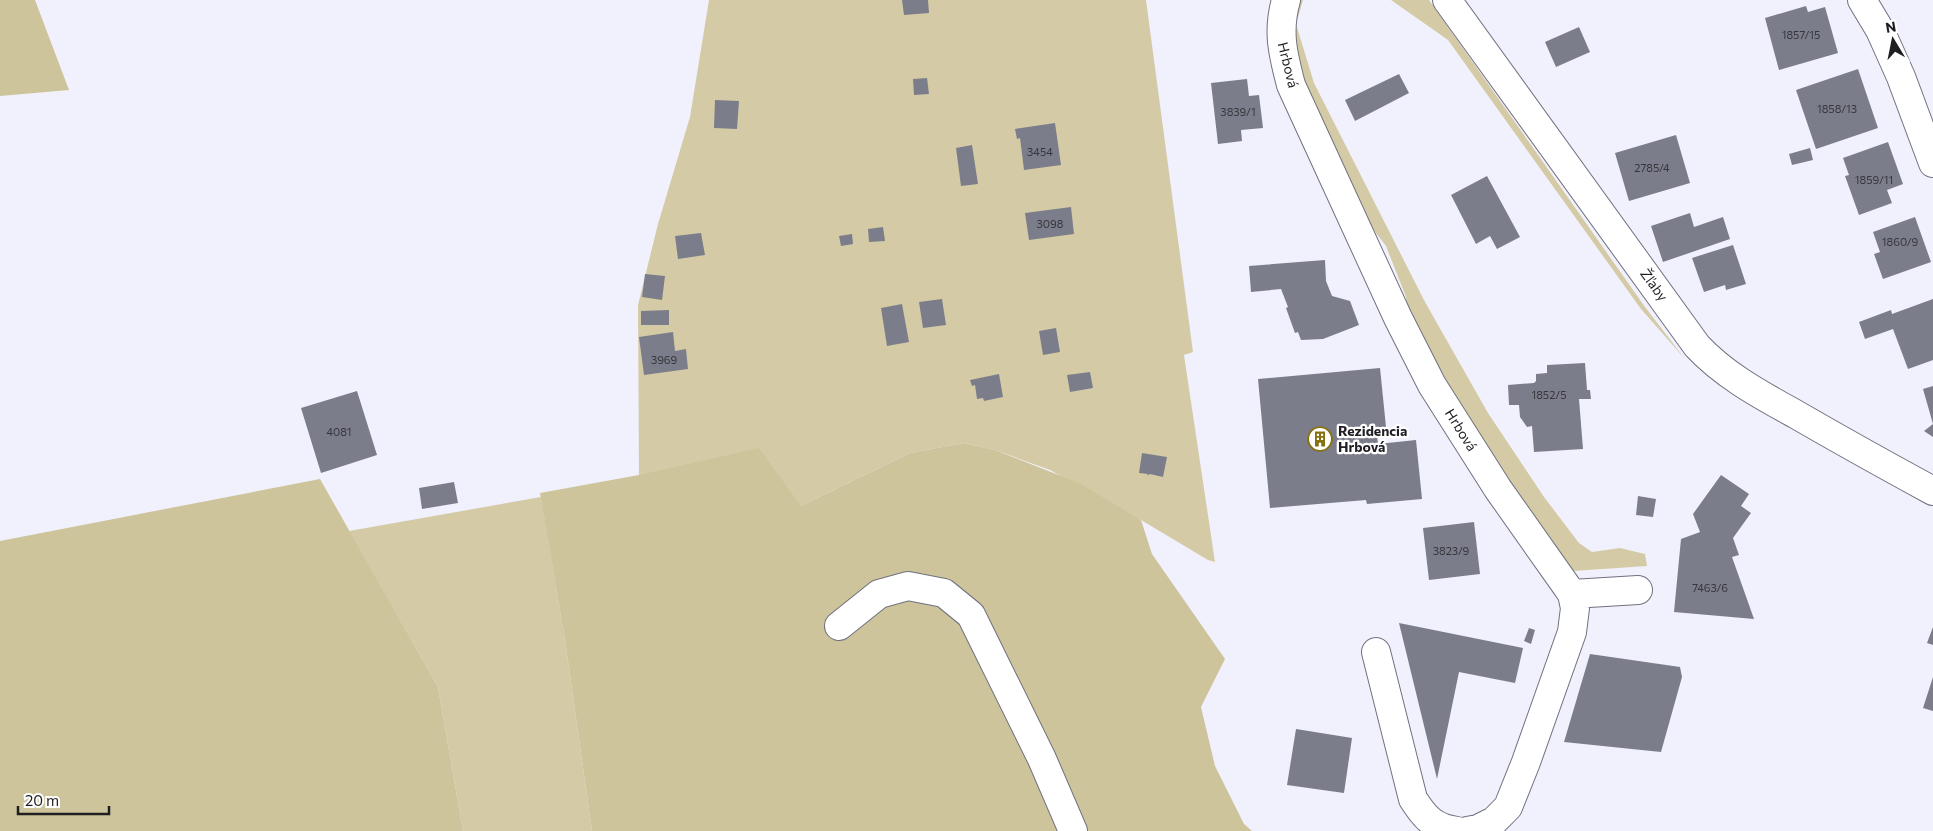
<svg xmlns="http://www.w3.org/2000/svg" width="1933" height="831" font-family="Commissioner,sans-serif">
  <style>
    .green { fill: #d4cba6 }
    .forest { fill: #cec49b }
    .building { fill: #7c7d8a }
    .lines { fill: none; stroke-linecap: round; stroke-linejoin: round }
    .minor-casing { stroke: #70717f; stroke-width: 30 }
    .minor { stroke: #fff; stroke-width: 28 }
    .labels { text-anchor: middle; stroke-width: 4.5; stroke-linejoin: round; paint-order: stroke }
    .number-label { font-size: 11px; fill: #36363d }
    .street-label { font-size: 14px; fill: #1e1e23; stroke: #fff }
    .poi-label { font-size: 14px; font-weight: bold; fill: #1e1e23; stroke: #fff; text-anchor: start }
  </style>
  <rect width="100%" height="100%" fill="#f0f1fd"/>
  <!-- green -->
  <path class="green" d="M709,0H1146L1193,352L1184,355L1215,562L1208,560L1141,520L1050,470L995,450L964,443L910,453L801,506L639,475L638,305L658,224L690,117Z
    M1294,0H1303L1296,24L1314,83L1425,302L1488,413L1544,497L1579,543L1592,552L1620,548L1645,554L1647,566L1573,571L1568,570L1500,474L1409,324L1406,297L1386,246L1369,224L1297,67Z
    M1391,0H1429L1645,307L1685,359L1641,309L1448,40Z
    M541,497L565,640L592,831H463L438,687L349,531Z"/>
  <!-- forest -->
  <path class="forest" d="M0,0H35L69,90L0,96Z
    M964,443L995,450L1079,483L1141,520L1152,554L1225,659L1201,707L1215,766L1244,824L1252,831H592L565,640L540,493L639,475L759,448L801,506L910,453Z
    M320,479L438,687L463,831H0V541Z"/>
  <!-- building -->
  <path class="building" d="M902,0H928L929,13L904,15Z
    M1806,6L1808,12L1825,7L1838,53L1779,70L1765,18Z
    M1579,27L1590,52L1556,67L1545,42Z
    M1858,69L1878,128L1816,149L1796,90Z
    M1399,74L1409,93L1355,121L1345,100Z
    M927,78L929,94L914,95L913,79Z
    M1247,79L1249,96L1259,95L1263,128L1241,130L1242,141L1218,144L1211,83Z
    M715,100L739,101L737,129L714,128Z
    M1055,123L1061,165L1024,170L1020,138L1017,139L1015,129Z
    M1676,135L1690,183L1629,201L1615,153Z
    M1888,142L1903,184L1887,190L1892,203L1859,215L1845,176L1849,175L1843,158Z
    M972,145L978,184L961,186L956,148Z
    M1810,148L1813,160L1792,165L1789,154Z
    M1487,176L1520,237L1497,249L1490,236L1476,244L1451,195Z
    M1071,207L1074,234L1029,240L1025,213Z
    M1690,213L1694,227L1723,217L1730,239L1663,262L1651,226Z
    M1915,217L1931,262L1883,279L1874,254L1880,252L1873,232Z
    M883,227L885,241L869,242L868,229Z
    M701,233L705,255L678,259L675,236Z
    M852,234L853,244L841,246L839,236Z
    M1733,245L1746,284L1726,290L1725,285L1704,292L1692,258Z
    M1325,260L1326,281L1332,296L1350,301L1359,325L1323,339L1301,340L1298,332L1295,333L1286,308L1288,307L1281,289L1251,292L1249,266Z
    M645,274L665,276L662,300L642,297Z
    M942,299L946,325L923,328L919,302Z
    M1933,299V360L1908,369L1893,329L1865,339L1859,322L1891,310L1892,314Z
    M902,304L909,342L887,346L881,308Z
    M669,310V325H641V311Z
    M1056,328L1060,352L1043,355L1039,331Z
    M673,332L675,351L686,349L688,369L644,375L639,337Z
    M1585,363L1587,390H1590L1591,399H1579L1583,449L1534,452L1532,426L1527,427L1520,417L1519,405H1509L1508,385L1534,383L1536,381V374L1547,373V365Z
    M1380,368L1386,427H1376L1378,444L1416,440L1422,499L1367,504L1366,500L1270,508L1258,379Z
    M1090,372L1093,388L1070,392L1067,375Z
    M999,374L1003,397L984,401L983,398L977,399L975,385L972,386L970,380Z
    M1933,386V437L1924,431L1933,424L1923,389Z
    M357,391L377,455L321,473L301,408Z
    M1142,453L1167,457L1163,477L1150,474L1147,476L1148,474L1139,473Z
    M1721,475L1749,494L1741,506L1751,513L1733,538L1739,555L1732,557L1754,619L1674,612L1681,539L1700,532L1693,514Z
    M454,482L458,503L422,509L419,488Z
    M1638,496L1656,499L1653,517L1636,515Z
    M1474,522L1480,574L1429,580L1423,528Z
    M1399,623L1523,648L1515,683L1459,672L1437,779Z
    M1933,627V645L1927,643Z
    M1529,628L1535,630L1531,644L1524,641Z
    M1590,654L1680,667L1682,677L1661,752L1564,742Z
    M1933,677V711L1923,708Z
    M1296,729L1352,738L1344,793L1287,785Z"/>
  <g class="lines">
    <!-- minor casing -->
    <g class="minor-casing">
      <path id="minor" d="M1286,0C1277,32 1283,54 1291,85L1398,318L1432,385L1498,489L1565,584L1572,594L1575,608L1572,632L1526,762L1508,807L1494,821L1478,829L1467,831
        M1447,0L1697,346C1725,376 1761,395 1797,415C1842,441 1887,466 1933,491
        M1862,0L1880,30L1901,77L1933,163
        M1572,594L1638,590
        M839,626L879,594L908,586L944,593L971,615L1042,759L1073,831
        M1376,652L1413,799C1425,818 1434,828 1457,831"/>
    </g>
    <!-- minor -->
    <use href="#minor" class="minor"/>
  </g>
  <!-- icons -->
  <defs>
    <g id="building-ring" transform="scale(1.25)"><circle r="9.5" fill="#fff" stroke="#857112" stroke-width="1.5"/><path d="M-4-6H4V6H1V3H-1V6H-4ZM-2.5-4.3h1.7v1.8h-1.7ZM.8-4.3h1.7v1.8H.8ZM-2.5-1h1.7V.8h-1.7ZM.8-1h1.7V.8H.8Z" fill="#857112"/></g>
  </defs>
  <g fill-rule="evenodd">
    <use href="#building-ring" x="1320" y="439"/>
  </g>
  <g class="labels">
    <!-- number labels -->
    <g class="number-label">
      <text x="1801" y="39">1857/15</text>
      <text x="1837" y="113">1858/13</text>
      <text x="1238" y="116">3839/1</text>
      <text x="1040" y="156">3454</text>
      <text x="1652" y="172">2785/4</text>
      <text x="1874" y="184">1859/11</text>
      <text x="1050" y="228">3098</text>
      <text x="1900" y="246">1860/9</text>
      <text x="664" y="364">3969</text>
      <text x="1549" y="399">1852/5</text>
      <text x="339" y="436">4081</text>
      <text x="1451" y="555">3823/9</text>
      <text x="1710" y="592">7463/6</text>
    </g>
    <!-- street labels -->
    <g class="street-label">
      <text transform="translate(1288 65) rotate(76)" y="5">Hrbová</text>
      <text transform="translate(1654 285) rotate(54)" y="5">Žľaby</text>
      <text transform="translate(1461 430) rotate(58)" y="5">Hrbová</text>
    </g>
    <!-- poi labels -->
    <g class="poi-label">
      <text x="1338" y="436">Rezidencia<tspan x="1338" dy="16">Hrbová</tspan></text>
    </g>
  </g>
  <!-- north arrow -->
  <g transform="translate(1893 40) rotate(350)" stroke="#ffffff" stroke-width="4" paint-order="stroke">
  <path d="M0-4L9 19L0 12L-9 19Z" fill="#1e1e23"/>
  <text y="-8" font-size="14" font-weight="bold" text-anchor="middle" fill="#1e1e23">N</text>
  </g>
  <!-- scale -->
  <path d="M18 806v8h91v-8" fill="none" stroke="#1e1e23" stroke-width="2.5"/>
  <text x="25" y="806" font-size="15" fill="#1e1e23" stroke="#ffffff" stroke-width="4" paint-order="stroke">20 m</text>
</svg>
